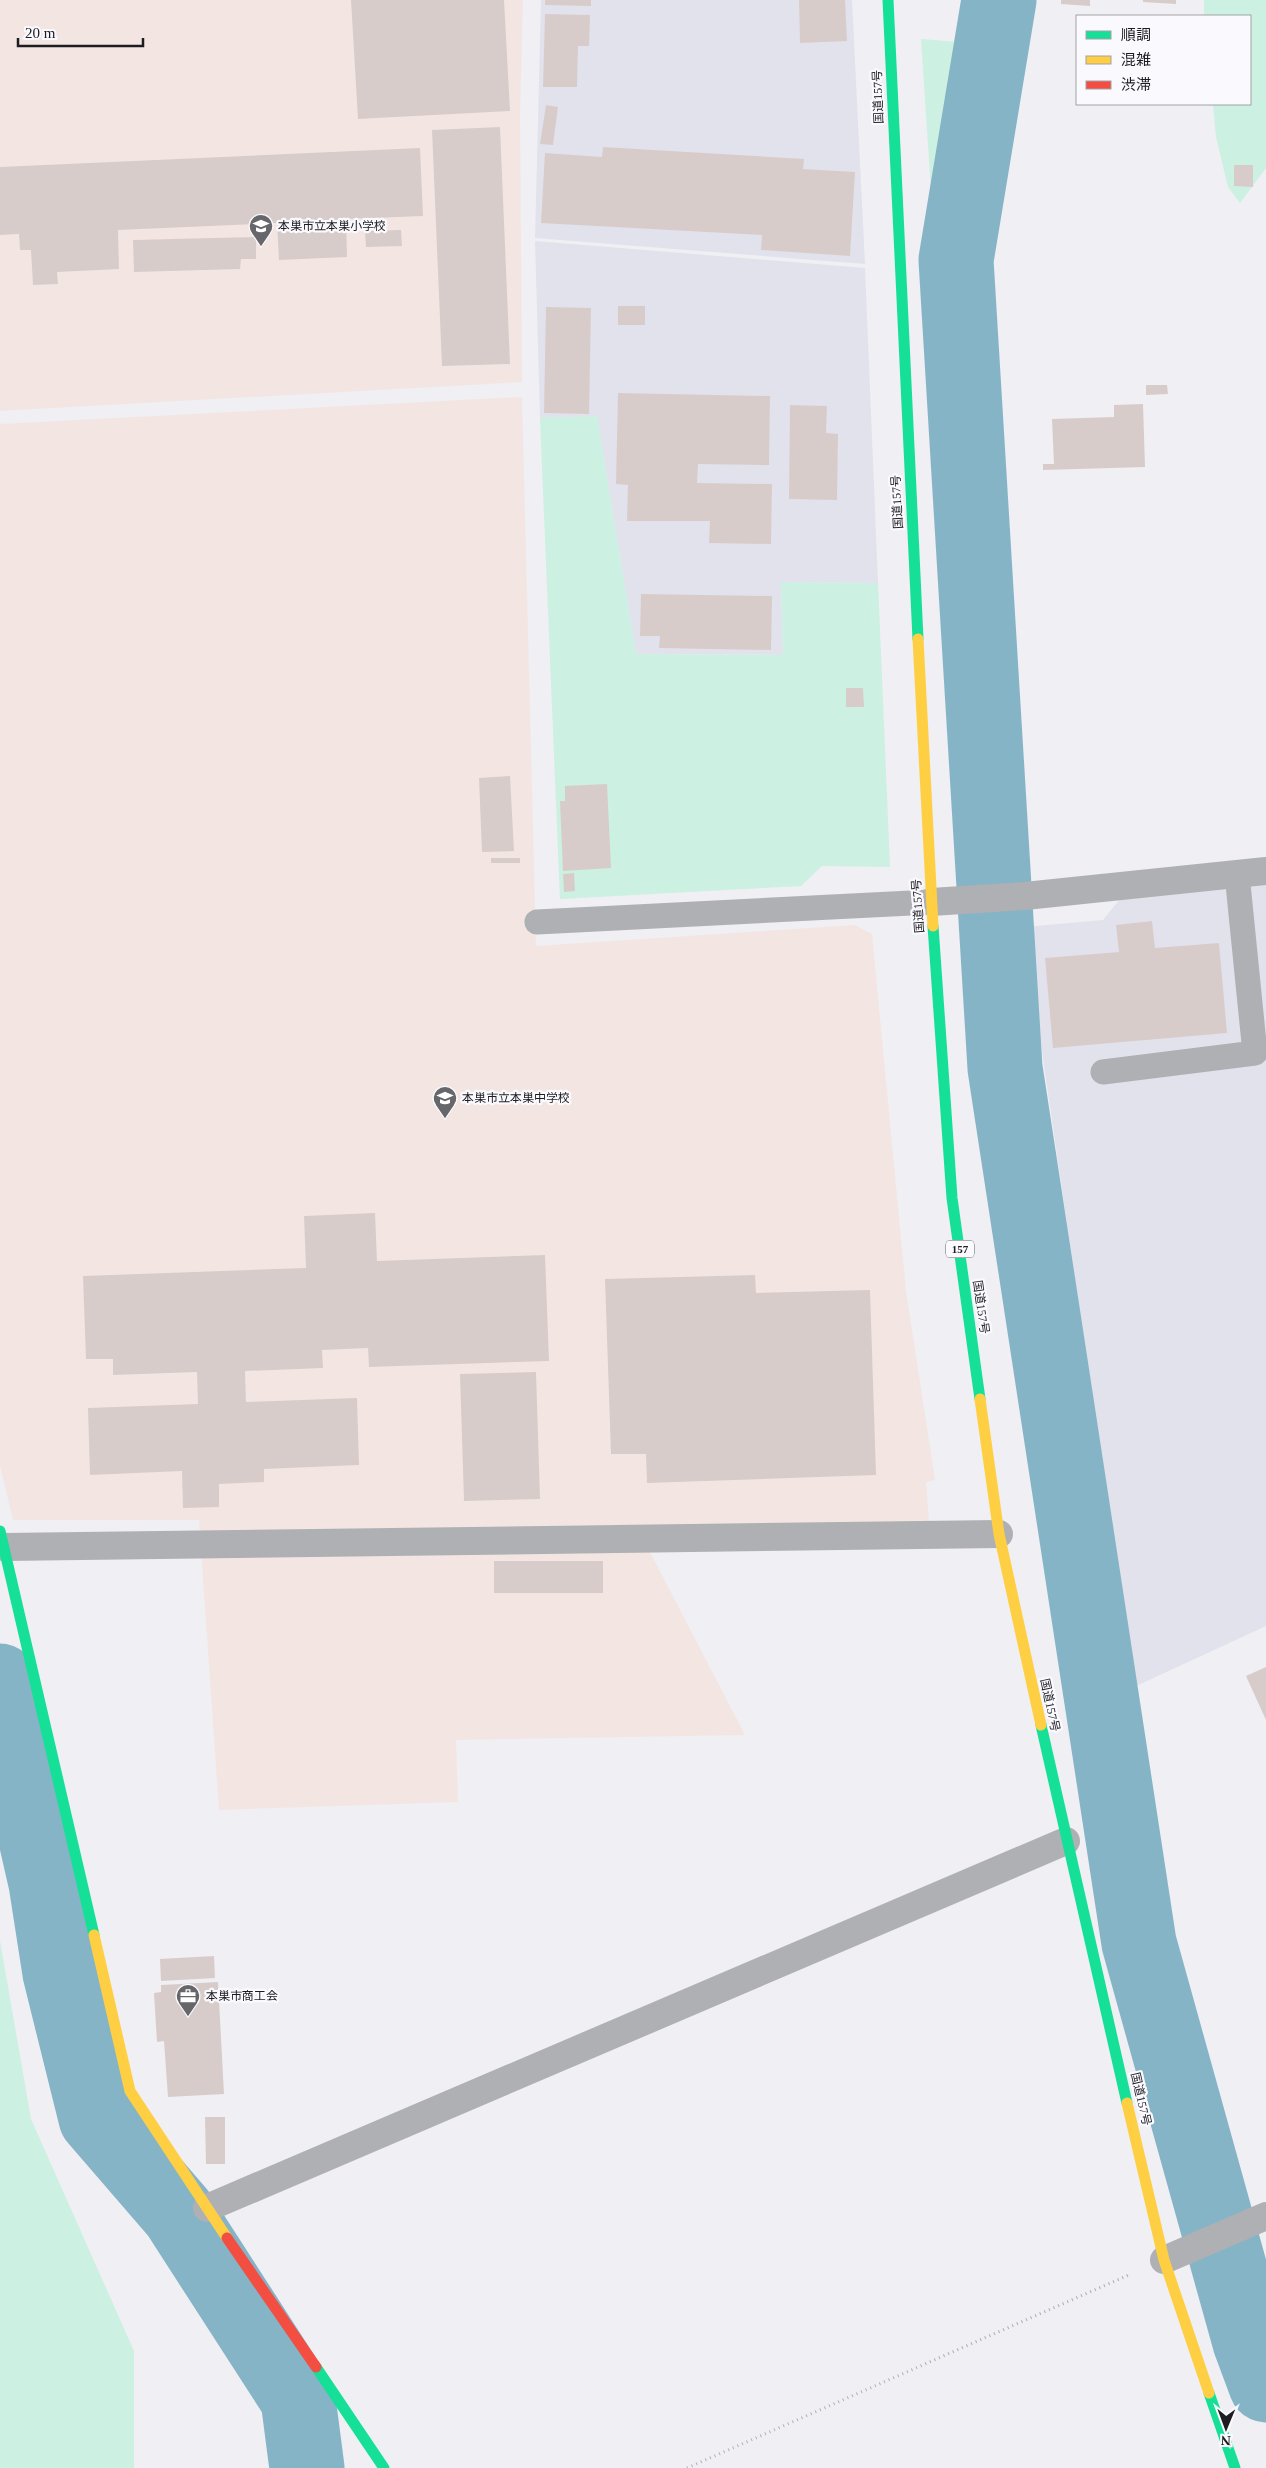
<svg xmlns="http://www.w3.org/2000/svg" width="1266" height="2468" font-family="'Times New Roman','Noto Sans JP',serif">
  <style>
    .built { fill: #e2e2ed }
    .education { fill: #f3e6e2 }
    .green { fill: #ccf0e1 }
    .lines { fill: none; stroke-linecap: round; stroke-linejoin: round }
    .river { stroke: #86b4c7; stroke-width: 75 }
    .building { fill: #d8ccca }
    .path { stroke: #aeafb2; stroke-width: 3; stroke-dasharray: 1 4; stroke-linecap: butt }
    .lane { stroke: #afb0b3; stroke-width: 25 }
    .street { stroke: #afb0b3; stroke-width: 28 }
    .fast { stroke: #16e098; stroke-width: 11 }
    .slow { stroke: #ffcf43; stroke-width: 11 }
    .jam { stroke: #f24e42; stroke-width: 11 }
    .labels { text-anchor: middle; stroke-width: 4.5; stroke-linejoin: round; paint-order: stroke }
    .shield { fill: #fafafe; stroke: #5f5f63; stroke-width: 1 }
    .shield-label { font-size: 11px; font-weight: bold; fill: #1d1d21 }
    .street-label { font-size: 12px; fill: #1d1d21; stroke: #fafafe }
    .poi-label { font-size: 12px; fill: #1d1d21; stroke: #fafafe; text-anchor: start }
  </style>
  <rect width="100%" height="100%" fill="#efeff4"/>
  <!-- built -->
  <path class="built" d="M541,0H852L865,264L535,238Z
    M535,241L865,268L878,583L781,582L783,655L636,654L597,417L540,418Z
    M1266,882V1626L1134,1687L1024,927L1103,920L1120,899Z"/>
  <!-- education -->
  <path class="education" d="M0,0H523L520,113L522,382L0,411Z
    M522,397L536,946L855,925L872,934L906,1291L935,1480L926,1482L929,1522L638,1529L745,1735L456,1740L458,1802L219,1810L199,1520H13L0,1466V424Z"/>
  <!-- green -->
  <path class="green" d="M1204,0H1266V168L1240,203L1228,187L1216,137L1213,104H1250V16H1204Z
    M921,39L971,43L957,190L933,220Z
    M597,416L636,654L783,655L781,582L878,583L890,867L822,866L801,886L560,899L540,418Z
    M0,1941L31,2119L134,2351V2468H0Z"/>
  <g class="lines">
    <!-- river -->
    <path class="river" d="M999,0L956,260L1005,1068L1139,1943L1250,2342L1266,2385
      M0,1681L46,1883L60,1973L96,2118L178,2213L298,2399L307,2468"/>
  </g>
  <!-- building -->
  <path class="building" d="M351,0H504L510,111L358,119Z
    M545,0H591V6L545,5Z
    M799,0H845L847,41L800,43Z
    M1061,0H1090V6L1061,4Z
    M1143,0H1176V4L1143,2Z
    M545,14L590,15L589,46H578L577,87H543Z
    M546,105L558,107L553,145L540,144Z
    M500,127L510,364L442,366L432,130Z
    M603,147L804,159L803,169L855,172L850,256L761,250L762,235L541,223L545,153L602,157Z
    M420,148L423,216L346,219L347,257L279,260L277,223L118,230L119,269L57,272L58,284L33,285L31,250H20L19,234L0,235V167Z
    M1234,165H1253V187L1234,186Z
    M401,230L402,246L366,247L365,231Z
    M256,237V259H241L240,269L134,272L133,240Z
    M618,306H645V325H618Z
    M546,307L591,308L589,414L544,413Z
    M1146,385H1167L1168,394L1146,395Z
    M618,393L770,396L769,465L698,464L697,483L772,484L771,544L709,543L710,521H627L628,485L616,484Z
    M1143,404L1145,467L1043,470V464H1054L1052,419L1114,417V405Z
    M790,405L827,406L826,433L838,434L837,500L789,499Z
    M641,594L772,596L771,650L659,648L660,636H640Z
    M846,688H863L864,707H846Z
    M510,776L514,851L482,852L479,778Z
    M607,784L611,868L563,871L560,801H565V786Z
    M491,858H520V863H491Z
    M574,873L575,891L564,892L563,874Z
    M1152,921L1155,948L1219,943L1227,1033L1053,1048L1045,958L1119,952L1116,925Z
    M375,1213L377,1261L545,1255L549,1361L369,1367L368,1348L322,1350L323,1368L245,1371L246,1402L357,1398L359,1465L264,1469V1482L219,1484V1507L183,1508L182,1471L90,1475L88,1408L198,1404L197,1372L113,1375V1359H86L83,1276L306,1268L304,1216Z
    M755,1275L756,1293L870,1290L876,1475L647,1483L646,1454H611L605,1279Z
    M536,1372L540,1499L464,1501L460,1374Z
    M494,1561H603V1593H494Z
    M1266,1667V1720L1246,1676Z
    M214,1956L215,1978L161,1981L160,1959Z
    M218,1982L224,2094L168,2097L164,2041L157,2042L154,1993L161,1992V1985Z
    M205,2117H225V2164H206Z"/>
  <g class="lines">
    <!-- path -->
    <path class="path" d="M687,2468L1131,2274"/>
    <!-- lane -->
    <path class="lane" d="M537,922L931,902
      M1103,1072L1255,1053L1237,874"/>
    <!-- street -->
    <path class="street" d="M931,902L1025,896L1266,871
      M4,1547L999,1534
      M207,2208L1066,1841
      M1164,2260L1266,2216"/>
    <!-- fast -->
    <path class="fast" d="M888,0L918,639
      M933,926L952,1198L980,1399
      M0,1531L94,1935
      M1041,1725L1127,2103
      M316,2367L384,2468
      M1209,2393L1235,2468"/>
    <!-- slow -->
    <path class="slow" d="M918,639L933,926
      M980,1399L999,1534L1041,1725
      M94,1935L130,2091L227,2238
      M1127,2103L1164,2260L1209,2393"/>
    <!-- jam -->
    <path class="jam" d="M227,2238L316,2367"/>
  </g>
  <!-- icons -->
  <defs>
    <g id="school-pin" transform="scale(1.25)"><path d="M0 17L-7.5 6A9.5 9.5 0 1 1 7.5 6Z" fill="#66666b" stroke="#fafafe"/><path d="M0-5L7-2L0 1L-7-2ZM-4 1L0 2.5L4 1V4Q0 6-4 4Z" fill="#fff"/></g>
    <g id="office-pin" transform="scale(1.25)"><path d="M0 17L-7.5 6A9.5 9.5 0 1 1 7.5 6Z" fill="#66666b" stroke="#fafafe"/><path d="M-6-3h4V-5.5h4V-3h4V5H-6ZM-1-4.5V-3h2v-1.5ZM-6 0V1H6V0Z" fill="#fff"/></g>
  </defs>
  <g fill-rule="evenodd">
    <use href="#school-pin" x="261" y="226"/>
    <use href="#school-pin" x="445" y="1098"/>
    <use href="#office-pin" x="188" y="1996"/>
  </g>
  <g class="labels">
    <!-- shield labels -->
    <rect class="shield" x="946" y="1240.5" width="28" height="17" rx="4"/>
    <g class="shield-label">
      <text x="960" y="1253">157</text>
    </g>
    <!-- street labels -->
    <g class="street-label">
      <text transform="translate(878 97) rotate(-92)" y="4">国道157号</text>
      <text transform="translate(897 502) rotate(-93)" y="4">国道157号</text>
      <text transform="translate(918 906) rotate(-94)" y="4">国道157号</text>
      <text transform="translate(981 1307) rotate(82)" y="4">国道157号</text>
      <text transform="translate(1050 1705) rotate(78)" y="4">国道157号</text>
      <text transform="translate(1141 2099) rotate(77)" y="4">国道157号</text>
    </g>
    <!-- poi labels -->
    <g class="poi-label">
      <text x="278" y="230">本巣市立本巣小学校</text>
      <text x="462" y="1102">本巣市立本巣中学校</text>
      <text x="206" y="2000">本巣市商工会</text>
    </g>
  </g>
  <!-- legend -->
  <rect x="1076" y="15" width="175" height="90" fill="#fafafe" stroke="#a2a2a6"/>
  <rect x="1086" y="31" width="25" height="8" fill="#16e098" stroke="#a2a2a6"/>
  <text x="1121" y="40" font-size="15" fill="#1d1d21">順調</text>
  <rect x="1086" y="56" width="25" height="8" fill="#ffcf43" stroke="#a2a2a6"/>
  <text x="1121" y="65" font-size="15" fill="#1d1d21">混雑</text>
  <rect x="1086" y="81" width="25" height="8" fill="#f24e42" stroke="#a2a2a6"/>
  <text x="1121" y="90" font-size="15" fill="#1d1d21">渋滞</text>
  <!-- north arrow -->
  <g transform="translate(1226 2428) rotate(181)" stroke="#fafafe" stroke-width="4" paint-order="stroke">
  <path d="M0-4L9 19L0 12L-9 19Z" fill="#1d1d21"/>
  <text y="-8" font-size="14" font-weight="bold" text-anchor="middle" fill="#1d1d21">N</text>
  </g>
  <!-- scale -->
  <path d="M18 38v8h125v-8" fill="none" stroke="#1d1d21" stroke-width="2.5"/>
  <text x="25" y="38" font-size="15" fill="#1d1d21" stroke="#fafafe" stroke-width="4" paint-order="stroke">20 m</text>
</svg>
